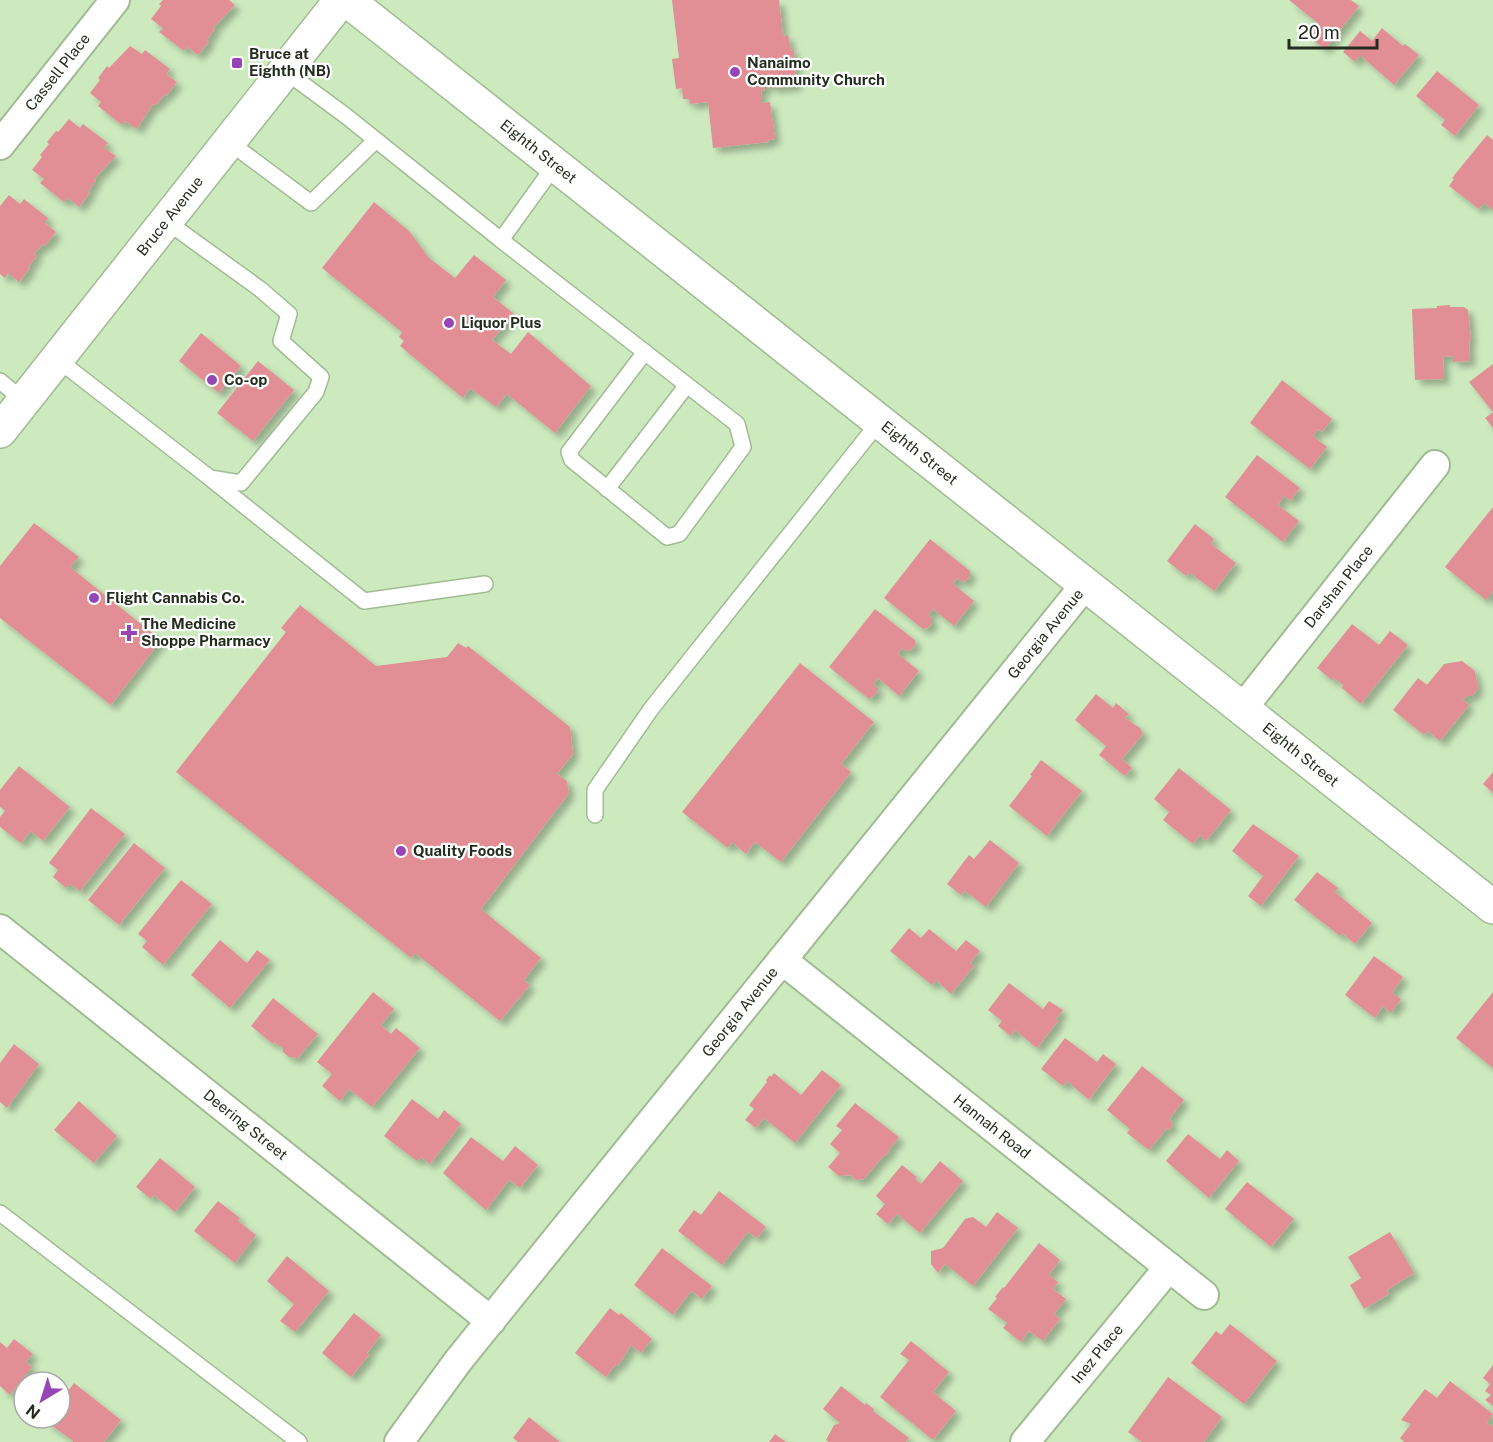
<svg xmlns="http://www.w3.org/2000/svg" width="1493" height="1442" font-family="'Public Sans',sans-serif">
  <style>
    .building { fill: #e18f95; filter: url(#shadow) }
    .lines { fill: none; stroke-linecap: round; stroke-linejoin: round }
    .lane-casing { stroke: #a0bb92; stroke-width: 18 }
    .street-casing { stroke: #a0bb92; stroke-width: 32 }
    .secondary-casing { stroke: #a0bb92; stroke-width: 36 }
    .lane { stroke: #fff; stroke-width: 15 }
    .street { stroke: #fff; stroke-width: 28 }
    .secondary { stroke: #fff; stroke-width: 33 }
    .poi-dot { fill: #9545b5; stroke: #fff; stroke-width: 2 }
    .labels { text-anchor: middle; stroke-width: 4.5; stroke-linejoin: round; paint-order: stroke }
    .poi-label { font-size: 15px; font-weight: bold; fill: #232d1d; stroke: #fff; text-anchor: start }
    .street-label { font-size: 15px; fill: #232d1d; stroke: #fff }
  </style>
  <defs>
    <filter id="shadow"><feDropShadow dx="5.5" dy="5.5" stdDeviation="3" flood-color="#0004"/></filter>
  </defs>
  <rect width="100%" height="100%" fill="#cdeabf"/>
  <!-- building -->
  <path class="building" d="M163,0H229L235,5L213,28L215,29L207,40L209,42L198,55L187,47L184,51L159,32L163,28L151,19L161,6L159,4Z
    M672,0H779L783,36L788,35L791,51L794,50L797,85L772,88V84L764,86L765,90L761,91L762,103L770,102L775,139L769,140L768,142L713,148L708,102L690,104L689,99H683L682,88L676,89L672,59L679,58Z
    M1289,0H1351L1359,6L1325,49L1309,37L1319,24Z
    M1382,28L1403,46L1405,44L1419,55L1394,85L1360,55L1355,62L1343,52L1360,31L1372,41Z
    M130,46L142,54L145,50L170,69L166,74L177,82L166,96L165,94L156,105L153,104L137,129L125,121L122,125L98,106L101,102L90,93L100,80L98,78L107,66L109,68Z
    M1437,71L1479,105L1455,136L1441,125L1445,120L1416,96Z
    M69,119L80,128L83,124L108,143L104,148L116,156L94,179L96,180L88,192L90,193L79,207L68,198L64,202L40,183L44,179L32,170L42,157L40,155L49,144L47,142L56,131L58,132Z
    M1487,135L1493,140V210L1484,203L1479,209L1449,186L1454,179L1452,178Z
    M9,195L20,204L24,199L48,218L45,223L56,232L45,246L43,244L34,254L37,256L28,267L30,268L19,282L8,273L5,278L0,274V206Z
    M374,202L409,231L429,258L455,278L474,255L506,280L493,297L514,314L492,340L511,354L528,332L591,386L555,433L507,394L496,407L470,388L463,398L400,346L404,341L399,337L402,332L322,268Z
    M1450,305V307H1464L1468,310L1471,340L1469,341L1470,361L1453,362V356L1443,357L1444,379L1415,380L1412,309L1437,308V306Z
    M201,333L241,366L219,393L179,361Z
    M258,361L294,390L253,441L217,413Z
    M1493,364V428L1485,418L1493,412L1469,382Z
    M1282,380L1332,419L1322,432L1318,429L1313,436L1327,447L1310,469L1250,423Z
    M1257,455L1300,488L1290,501L1284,496L1278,505L1299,521L1283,542L1225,497Z
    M1493,507V591L1486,600L1445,567Z
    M34,523L79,557L70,567L161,640L111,705L0,618V566Z
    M1195,524L1214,539L1211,544L1236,563L1214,591L1189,572L1186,576L1167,561Z
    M930,539L970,571V576L966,581L961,582L957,578L953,584L974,601L954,626L933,609L928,615L932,618V623L928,628L923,629L884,598Z
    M300,605L376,666L447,657L458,643L466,648L468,646L570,727L573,754L557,774L567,781L569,793L481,909L541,958L524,980L530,985L500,1021L415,953L411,958L176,772L286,632L281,628Z
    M875,609L915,640V645L911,650L906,651L902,648L898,654L919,671L899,696L878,678L873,684L878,688L877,693L869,699L829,667Z
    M1352,624L1379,645L1390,631L1408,645L1361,704L1342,688L1343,685L1334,678L1332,680L1317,668Z
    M1462,661L1475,671L1478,689L1472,696H1467L1463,700L1469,705L1440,741L1427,731L1424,735L1393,710L1418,678L1427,685L1444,664Z
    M800,663L874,722L841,764L851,772L781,862L755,842L746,854L732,842L728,848L682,812Z
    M1096,694L1113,708L1116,703L1129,714L1125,718L1140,728L1143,734L1122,759L1132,768L1125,776L1099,755L1106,746L1075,720Z
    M1041,760L1082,791L1047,836L1009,806L1032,776L1030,775Z
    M19,766L70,807L43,841L31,831L21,843L0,827V817L5,811L0,807V790Z
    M1179,768L1231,810L1206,841L1200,835L1193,844L1163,820L1169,812L1154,799Z
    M1493,772V793L1483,784Z
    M91,808L125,834L80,891L70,884L66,888L53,877L58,870L49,863Z
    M1253,824L1299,856L1261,906L1248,896L1263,876L1232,851Z
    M990,840L1019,863L986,907L965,891L961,895L947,884L969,855L974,859Z
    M134,843L165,868L119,925L88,900Z
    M1317,872L1338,888L1335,892L1372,923L1355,944L1342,933L1340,936L1294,900Z
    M181,880L212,904L163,965L142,947L147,941L138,934Z
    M909,928L921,938L929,929L956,951L966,940L980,951L970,963L974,966L951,994L936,980L932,985L890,951Z
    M220,940L247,963L257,950L270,960L230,1008L191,975Z
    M1374,956L1403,977L1392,993L1401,999L1391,1013L1383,1006L1375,1018L1345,995Z
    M1009,983L1043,1009L1049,1001L1063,1010L1056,1019L1058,1021L1037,1048L1015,1030L1011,1036L998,1026L1002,1021L988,1010Z
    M373,992L394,1009L381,1025L391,1034L396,1028L420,1048L372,1107L349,1089L340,1101L322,1086L332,1074L317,1062Z
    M1493,992V1068L1456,1038Z
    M273,998L318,1034L297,1059L294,1057H289L283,1052V1048L274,1042L273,1044L251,1026Z
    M1065,1038L1097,1062L1103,1054L1116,1064L1089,1100L1067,1081L1063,1086L1041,1069Z
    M14,1044L39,1064L7,1108L0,1102V1063Z
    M1142,1066L1184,1100L1169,1119L1172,1121L1171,1123L1173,1125L1169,1130L1167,1128L1149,1150L1127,1133L1130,1129L1107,1110Z
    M822,1070L841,1085L795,1143L764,1118L756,1128L745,1120L754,1109L749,1105L767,1082L766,1080L770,1075L771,1077L774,1073L801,1095Z
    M412,1099L438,1119L444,1110L461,1124L430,1164L421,1157L417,1161L384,1136Z
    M79,1101L117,1136L94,1163L54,1130Z
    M855,1103L899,1137L888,1151L889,1152L885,1156L884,1155L864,1179L856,1180L850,1175L839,1176L828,1167L840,1153L830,1144L842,1130L836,1126Z
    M1188,1134L1220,1159L1227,1150L1239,1161L1209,1198L1166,1161Z
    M471,1137L503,1161L515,1146L538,1165L520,1188L509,1180L486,1210L443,1173Z
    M160,1158L195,1187L175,1212L154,1195L151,1199L136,1187Z
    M940,1161L963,1181L920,1233L897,1214L888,1224L876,1214L885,1204L876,1196L902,1165L917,1177L915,1179L921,1184Z
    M1247,1182L1294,1219L1271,1247L1225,1209Z
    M719,1191L766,1227L757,1238L748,1232L722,1265L678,1231L694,1210L701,1215Z
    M218,1201L240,1218L238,1221L256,1235L235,1263L194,1231Z
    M997,1212L1018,1228L973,1286L945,1264L938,1273L931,1264V1251L943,1248L965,1219L973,1217L986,1227Z
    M1390,1232L1414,1273L1387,1290L1389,1294L1364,1309L1350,1285L1361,1278L1348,1257Z
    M1039,1243L1060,1260L1049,1275L1058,1282L1053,1289L1066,1299L1054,1314L1060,1319L1043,1341L1029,1331L1021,1342L1003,1328L1007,1323L988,1309L997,1298L995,1297L1003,1287L1004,1288Z
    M662,1248L712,1286L702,1299L691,1291L673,1315L634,1285Z
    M287,1256L329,1291L295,1332L280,1321L294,1304L267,1281Z
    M610,1308L619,1315L621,1313L652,1339L641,1353L631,1345L618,1366L616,1364L606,1377L575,1353Z
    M354,1313L381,1335L367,1353L369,1355L351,1377L322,1353Z
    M1230,1324L1277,1361L1244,1404L1191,1363L1216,1331L1221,1335Z
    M14,1339L33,1354L26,1362L32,1367L10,1395L0,1386V1342L7,1348Z
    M911,1341L949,1372L933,1392L956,1411L933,1440L880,1397L909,1360L900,1354Z
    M1493,1365V1406L1485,1400L1491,1395L1485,1391L1490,1384L1483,1378Z
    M1168,1377L1222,1417L1204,1442H1142L1128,1432Z
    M1450,1381L1493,1414L1487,1423L1493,1427V1442H1404L1400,1438L1411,1424L1401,1420L1425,1389L1437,1398Z
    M74,1383L121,1420L104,1442H73L72,1440L45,1421L47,1418H60V1402Z
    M841,1386L865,1405L866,1403L874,1409L873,1411L909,1438L906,1442H829L826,1440L834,1425L840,1423L823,1409Z
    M529,1417L535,1422L560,1442H518L513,1438Z
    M775,1434L786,1442H769Z"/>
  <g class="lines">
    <!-- lane casing -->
    <g class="lane-casing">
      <path id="lane" d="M285,71L346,116L501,240
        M229,142L311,203L376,140
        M555,165L501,240L737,424L743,447L679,534L667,537L572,460L569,452L645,352
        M57,359L210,478L241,483L316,392L321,377L281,341L289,314L260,289L166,221
        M0,381L24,401
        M211,479L364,601L485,584
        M607,489L687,385
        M595,815V790L651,709L879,422
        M0,1213L299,1442"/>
    </g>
    <!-- street casing -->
    <g class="street-casing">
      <g id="street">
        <path id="s1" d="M0,145L115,0"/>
        <path id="s2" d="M1242,709L1435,465"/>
        <path id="s3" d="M0,929L491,1321"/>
        <path id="s4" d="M782,960L1204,1295"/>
        <path id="s5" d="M399,1442L458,1361L1085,585"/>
        <path id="s6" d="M1025,1442L1169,1267"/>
      </g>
    </g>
    <!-- secondary casing -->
    <g class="secondary-casing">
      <g id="secondary">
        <path id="s7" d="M347,0L1493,907"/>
        <path id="s8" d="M0,431L341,0"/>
      </g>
    </g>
    <!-- lane -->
    <use href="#lane" class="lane"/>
    <!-- street -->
    <use href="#street" class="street"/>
    <!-- secondary -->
    <use href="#secondary" class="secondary"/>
  </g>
  <!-- markers -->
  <g class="poi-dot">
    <rect x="231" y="57" width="12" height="12" rx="3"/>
    <circle cx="735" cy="72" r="6"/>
    <circle cx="449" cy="323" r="6"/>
    <circle cx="212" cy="380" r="6"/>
    <circle cx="94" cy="598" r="6"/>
    <path d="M126 624h6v6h6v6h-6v6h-6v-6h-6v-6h6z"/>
    <circle cx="401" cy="851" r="6"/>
  </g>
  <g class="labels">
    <!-- poi labels -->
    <g class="poi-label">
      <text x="249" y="59">Bruce at<tspan x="249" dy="17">Eighth (NB)</tspan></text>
      <text x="747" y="68">Nanaimo<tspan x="747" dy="17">Community Church</tspan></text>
      <text x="461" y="328">Liquor Plus</text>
      <text x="224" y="385">Co-op</text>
      <text x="106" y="603">Flight Cannabis Co.</text>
      <text x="141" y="629">The Medicine<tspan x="141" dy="17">Shoppe Pharmacy</tspan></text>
      <text x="413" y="856">Quality Foods</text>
    </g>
    <!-- street labels -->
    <g class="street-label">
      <text dy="5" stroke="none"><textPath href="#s1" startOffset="93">Cassell Place</textPath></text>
      <text dy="5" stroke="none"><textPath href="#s7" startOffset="244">Eighth Street</textPath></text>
      <text dy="5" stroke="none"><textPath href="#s8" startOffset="274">Bruce Avenue</textPath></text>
      <text dy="5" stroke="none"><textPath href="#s7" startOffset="730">Eighth Street</textPath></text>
      <text dy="5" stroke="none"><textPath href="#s2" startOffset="156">Darshan Place</textPath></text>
      <text dy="5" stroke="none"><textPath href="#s5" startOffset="1035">Georgia Avenue</textPath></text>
      <text dy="5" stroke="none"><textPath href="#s7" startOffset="1216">Eighth Street</textPath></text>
      <text dy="5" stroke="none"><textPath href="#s5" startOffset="549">Georgia Avenue</textPath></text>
      <text dy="5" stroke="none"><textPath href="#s3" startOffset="314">Deering Street</textPath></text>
      <text dy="5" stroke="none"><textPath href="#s4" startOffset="268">Hannah Road</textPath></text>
      <text dy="5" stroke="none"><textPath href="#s6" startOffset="114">Inez Place</textPath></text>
    </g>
  </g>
  <!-- north arrow -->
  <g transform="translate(42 1400) rotate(218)"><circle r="28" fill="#ffffff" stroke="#a7aba5" stroke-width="1.5"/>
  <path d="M0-4.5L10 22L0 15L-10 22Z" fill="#9545b5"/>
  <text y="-9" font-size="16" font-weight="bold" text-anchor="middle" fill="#232d1d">N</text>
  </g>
  <!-- scale -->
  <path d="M1289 39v9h88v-9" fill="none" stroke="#232d1d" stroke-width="3"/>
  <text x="1298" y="39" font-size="18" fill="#232d1d" stroke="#ffffff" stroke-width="4.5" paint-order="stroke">20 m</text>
</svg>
